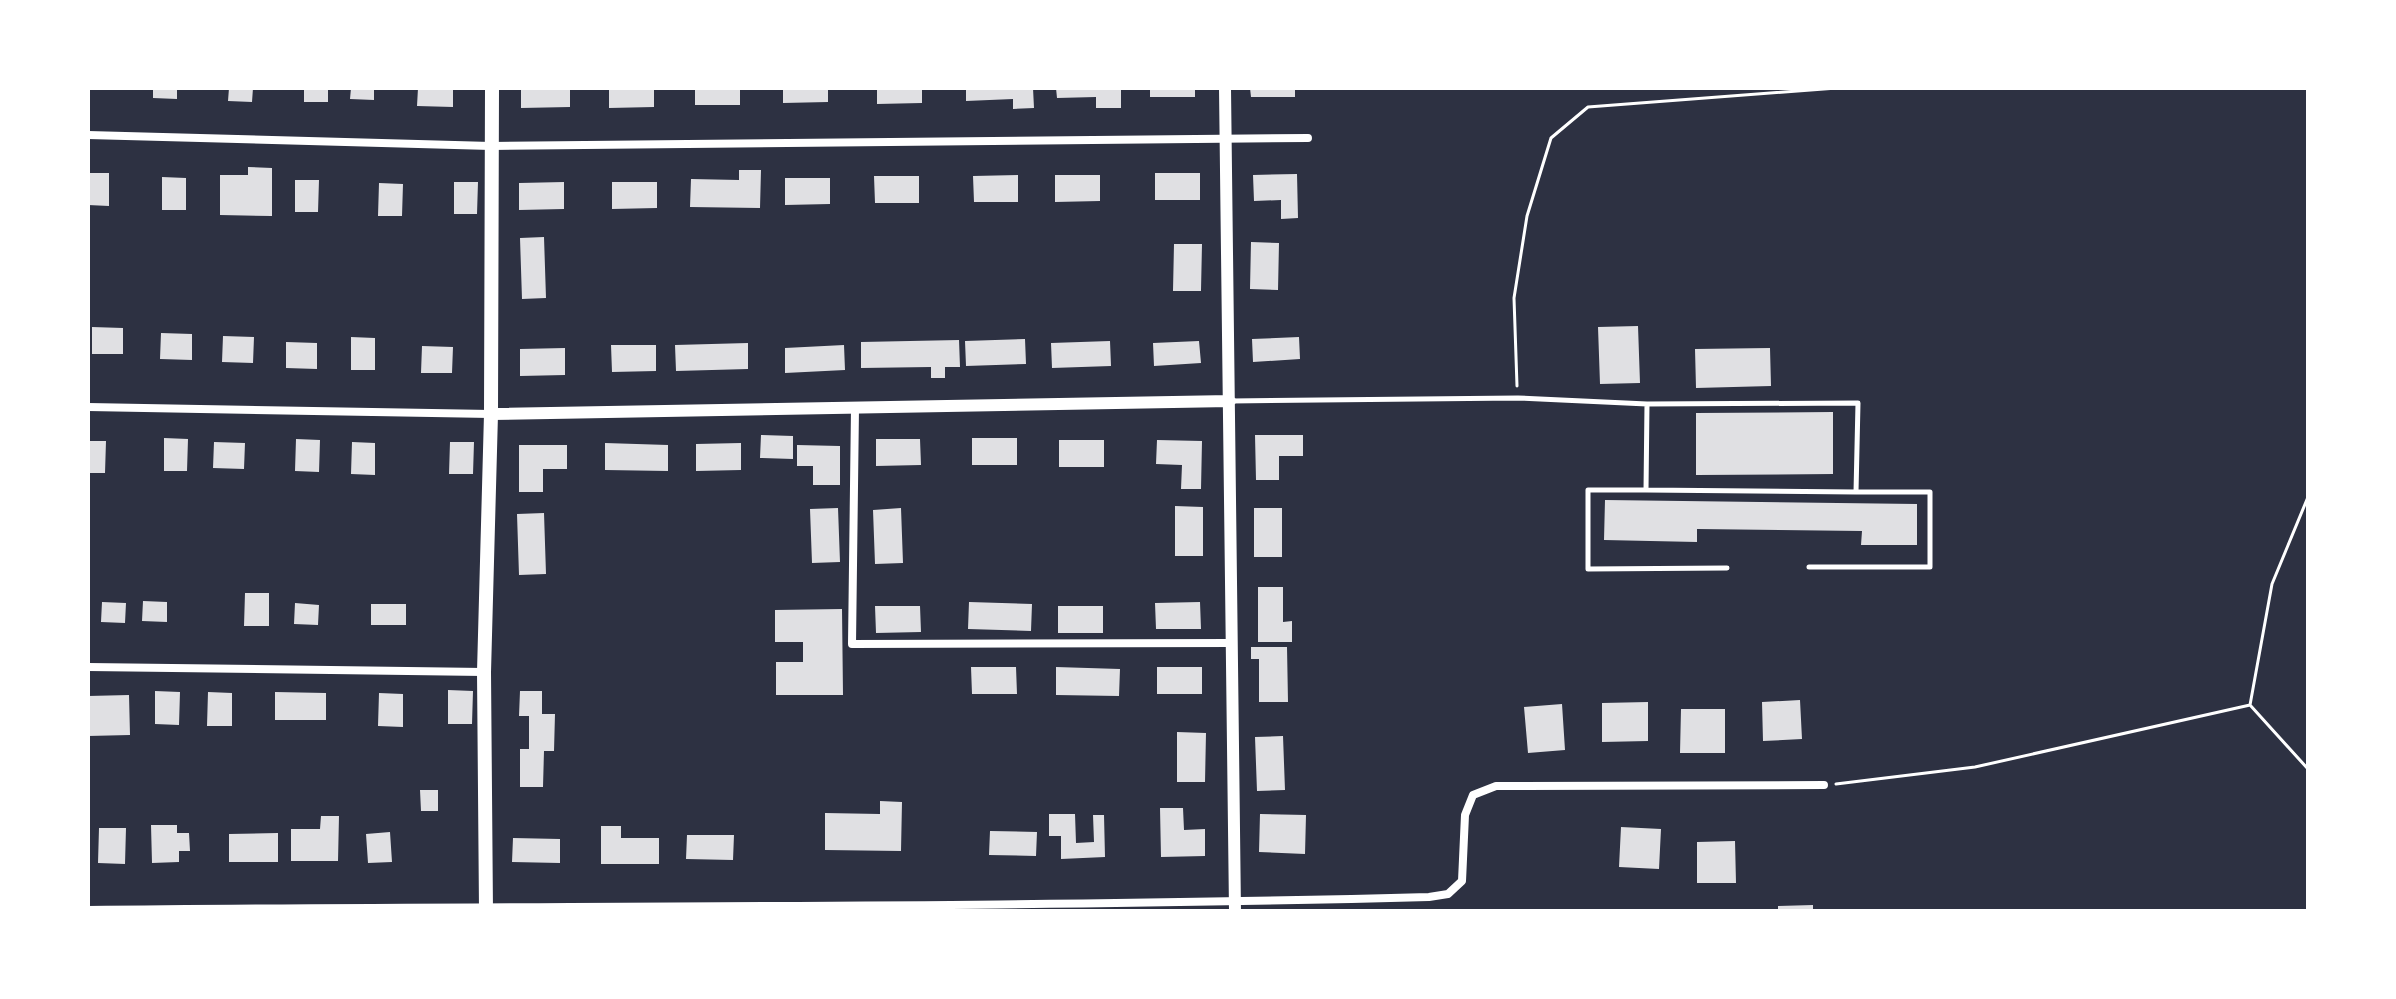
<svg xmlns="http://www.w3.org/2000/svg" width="2396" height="999" font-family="'DejaVu Sans',sans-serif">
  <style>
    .building { fill: #e0e0e3 }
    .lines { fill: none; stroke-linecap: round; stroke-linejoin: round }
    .path { stroke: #fff; stroke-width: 3 }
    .service { stroke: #fff; stroke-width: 5 }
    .minor { stroke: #fff; stroke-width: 8 }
    .tertiary { stroke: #fff; stroke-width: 12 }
    .secondary { stroke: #fff; stroke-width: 14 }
  </style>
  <rect width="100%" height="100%" fill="#2d3142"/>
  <!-- building -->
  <path class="building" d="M153,88H177V99L153,98Z
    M229,88H253L252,102L228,101Z
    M304,88H328V102H304Z
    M351,88H374V100L350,99Z
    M418,88H453V107L417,106Z
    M521,88H570V107L521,108Z
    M609,88H654V107L609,108Z
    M695,88H740V105H695Z
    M783,88H828V102L783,103Z
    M877,88H922V103L877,104Z
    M966,88H1033L1034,108L1013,109V99L966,101Z
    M1056,88H1121V108H1096V97L1057,98Z
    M1150,88H1195V97H1150Z
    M1250,88H1295V97H1251Z
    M248,167L272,168V216L220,215V175H248Z
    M739,170H761L760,208L690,207L691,179L739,180Z
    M88,173H109V206L88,205Z
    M1155,173H1200V200H1155Z
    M1297,174L1298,218L1281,219V200L1254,201L1253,175Z
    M1018,175V202H974L973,176Z
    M1055,175H1100V201L1055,202Z
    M874,176H919V203H875Z
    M162,177L186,178V210H162Z
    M785,178H830V204L785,205Z
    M295,180H319L318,212H295Z
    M454,182H478L477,214H454Z
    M564,182V209L519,210V183Z
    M612,182H657V208L612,209Z
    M379,183L403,184L402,216H378Z
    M544,237L546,298L522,299L520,238Z
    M1251,242L1279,243L1278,290L1250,289Z
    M1174,244H1202L1201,291H1173Z
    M1638,326L1640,383L1600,384L1598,327Z
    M92,327L123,328V354H92Z
    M161,333L192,334V360L160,359Z
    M223,336L254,337L253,363L222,362Z
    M351,337L375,338V370H351Z
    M1299,337L1300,359L1253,362L1252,339Z
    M1025,339L1026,364L966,366L965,341Z
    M959,340L960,367H945V378H931V367L861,368V342Z
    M1110,341L1111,366L1052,368L1051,343Z
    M1199,341L1201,363L1154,366L1153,343Z
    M286,342L317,343V369L286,368Z
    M748,343V369L676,371L675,345Z
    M611,345H656V371L612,372Z
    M844,345L845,370L785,373V348Z
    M422,346L453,347L452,373H421Z
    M565,348V375L520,376V349Z
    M1770,348L1771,386L1696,388L1695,349Z
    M1833,412V474L1696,475V413Z
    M761,435L793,436V459L760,458Z
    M1255,435H1303V456H1279V480H1256Z
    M164,438L188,439L187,471H164Z
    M972,438H1017V465H972Z
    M296,439L320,440L319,472L295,471Z
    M876,439H920L921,465L876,466Z
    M1059,440H1104V467H1059Z
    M1157,440L1202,441L1201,489H1181L1182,465L1156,464Z
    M88,441H106L105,473H88Z
    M214,442L245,443L244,469L213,468Z
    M352,442L375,443V475L351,474Z
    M450,442H474L473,474H449Z
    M605,443L668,445V471L605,470Z
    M741,443V470L696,471V444Z
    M519,445H567V469H543V492H519Z
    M797,445L840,446V485H813V466H797Z
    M1605,500L1917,504V545H1861L1862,531L1697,529V542L1604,540Z
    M1175,506L1203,507V556H1175Z
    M838,508L840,562L812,563L810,509Z
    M901,508L903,563L875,564L873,510Z
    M1254,508H1282V557H1254Z
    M544,513L546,574L519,575L517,514Z
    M1258,587H1283V622L1292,621V642H1258Z
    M245,593H269V626H244Z
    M143,601L167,602V622L142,621Z
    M102,602L126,603L125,623L101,622Z
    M969,602L1032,604L1031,631L968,629Z
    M1200,602L1201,629H1156L1155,603Z
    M295,603L319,605L318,625L294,624Z
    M371,604H406V625H371Z
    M875,606H920L921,632L876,633Z
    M1058,606H1103V633H1058Z
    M842,609L843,695H776V662H803V642H775V610Z
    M1251,647H1287L1288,702H1259V659H1251Z
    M971,667H1016L1017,694H972Z
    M1056,667L1120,669L1119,696L1056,695Z
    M1157,667H1202V694H1157Z
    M448,690L473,691L472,724H448Z
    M155,691L180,692L179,725L155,724Z
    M520,691H542V714H555L554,751H544L543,787H520V749H529V716H519Z
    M208,692L232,693V726H207Z
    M275,692L326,693V720H275Z
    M379,693L403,694V727L378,726Z
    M129,695L130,735L88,736V696Z
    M1800,700L1802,739L1763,741L1762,702Z
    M1648,702V741L1602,742V703Z
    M1562,704L1565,750L1528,753L1524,707Z
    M1681,709H1725V753H1680Z
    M1177,732L1206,733L1205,782H1177Z
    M1283,736L1285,790L1257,791L1255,737Z
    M420,790H438V811H421Z
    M880,801L902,802L901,851L825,850V813L880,814Z
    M1160,808H1183L1184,830L1205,829V856L1161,857Z
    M1049,814H1075L1076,843L1094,842L1093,815H1104L1105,857L1061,859V836H1049Z
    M1260,814L1306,815L1305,854L1259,852Z
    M321,816H339L338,861H291V829H320Z
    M151,825H177V833H189L190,851H179V862L152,863Z
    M601,826H621V838H659V864H601Z
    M1621,827L1661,829L1659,869L1619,867Z
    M99,828H126L125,864L98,863Z
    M990,831L1037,832L1036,856L989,855Z
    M390,832L392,862L368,863L366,834Z
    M278,833V862H229V834Z
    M687,835H734L733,860L686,859Z
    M513,838L560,839V863L512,862Z
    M1735,841L1736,883H1697V842Z
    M1813,905V911H1778V906Z"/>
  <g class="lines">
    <!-- path -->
    <path class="path" d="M1517,386L1514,298L1527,216L1551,138L1588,107L1837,88
      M2308,497L2272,584L2250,705L2308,769
      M1836,784L1975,767L2250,705"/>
    <!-- service -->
    <path class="service" d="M1231,401L1518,398L1647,404L1858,403L1856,492L1646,490L1647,404
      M1646,490H1588V569L1727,568
      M1809,567H1930V492H1856"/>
    <!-- minor -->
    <path class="minor" d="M88,135L491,146L1308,138
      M88,407L491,414
      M855,408L852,644L1231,643
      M88,667L484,672
      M88,910C535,905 982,909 1429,897L1448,894L1462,881L1465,815L1473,795L1496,786L1824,785"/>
    <!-- tertiary -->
    <path class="tertiary" d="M1225,88L1235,911
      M491,414L1230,401"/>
    <!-- secondary -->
    <path class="secondary" d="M486,911L484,672L491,414L492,88"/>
  </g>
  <!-- border -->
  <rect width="2396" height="999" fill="none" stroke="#ffffff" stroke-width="180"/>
</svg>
